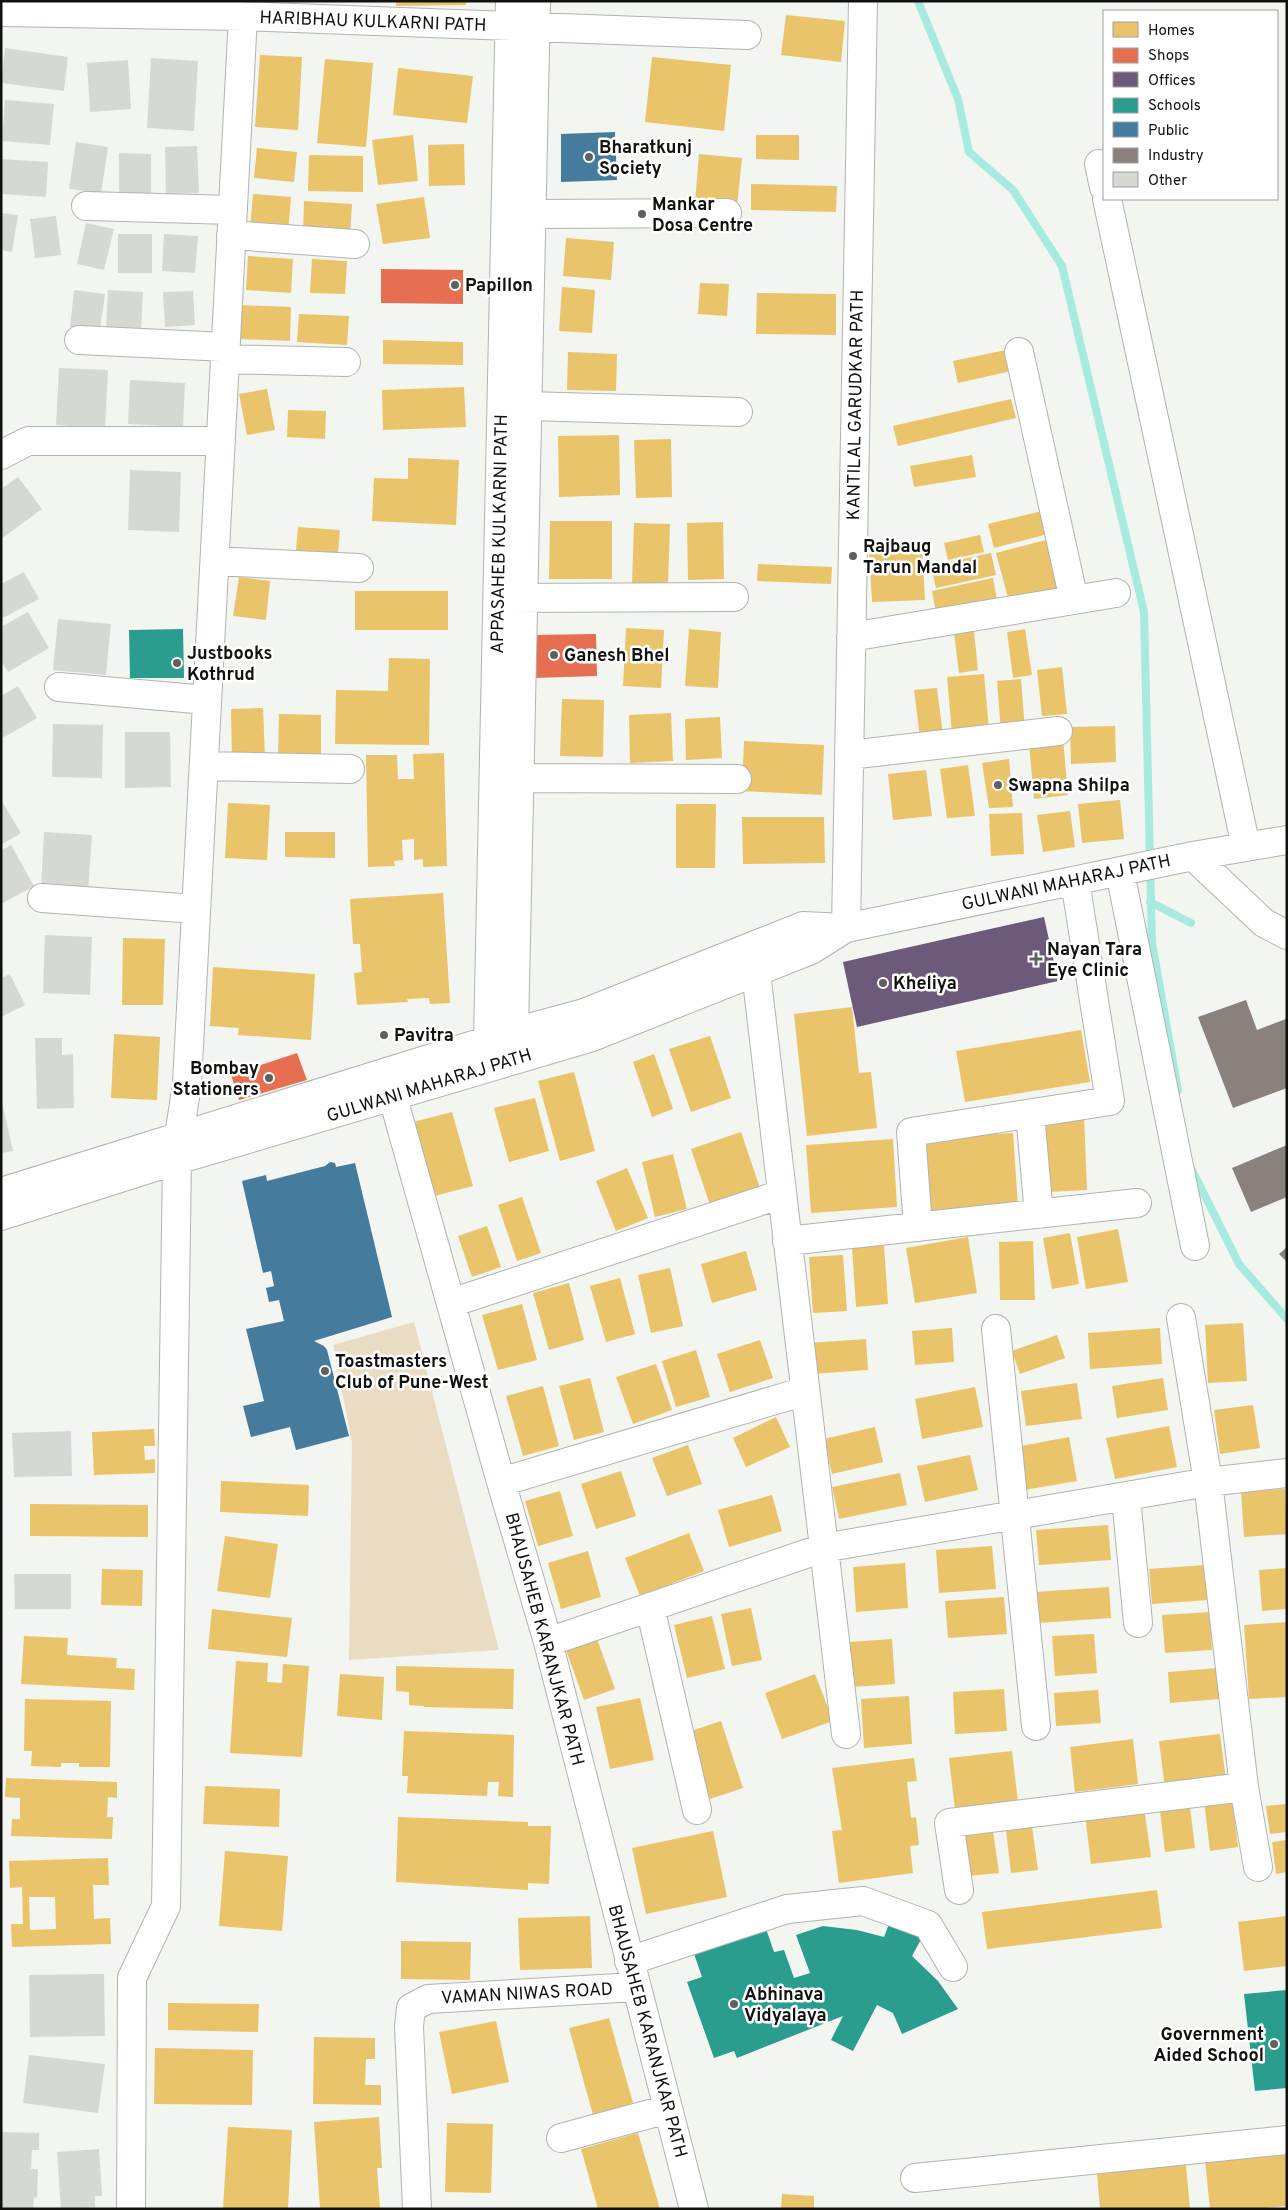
<svg xmlns="http://www.w3.org/2000/svg" width="1288" height="2210" font-family="Overpass,sans-serif">
  <style>
    .green { fill: #eadcc2 }
    .homes { fill: #e9c46a; fill-rule: evenodd }
    .shops { fill: #e76f51 }
    .offices { fill: #6d597a }
    .schools { fill: #2a9d8f }
    .public { fill: #457b9d }
    .industry { fill: #8a817c }
    .lines { fill: none; stroke-linecap: round; stroke-linejoin: round }
    .stream { stroke: #a6ebdd; stroke-width: 8 }
    .building { fill: #d6d8d4 }
    .minor-casing { stroke: #b1b4b0; stroke-width: 30 }
    .minor { stroke: #fdfefd; stroke-width: 28 }
    .poi-dot { fill: #60615e; stroke: #fff; stroke-width: 2 }
    .labels { text-anchor: middle; stroke-width: 5; stroke-linejoin: round; paint-order: stroke }
    .street-label { font-size: 18px; fill: #111210; stroke: #fff }
    .poi-label { font-size: 18px; font-weight: bold; fill: #111210; stroke: #fff; text-anchor: start }
  </style>
  <rect width="100%" height="100%" fill="#f2f5f0"/>
  <!-- green -->
  <path class="green" d="M414,1322L499,1650L349,1660L352,1443L333,1345Z"/>
  <!-- homes -->
  <path class="homes" d="M396,1H466V5L396,6Z
    M786,15L845,21L841,62L781,55Z
    M260,55L302,57L298,130L255,127Z
    M652,57L731,65L724,131L645,122Z
    M325,59L373,63L366,147L317,143Z
    M398,68L473,76L467,123L393,115Z
    M413,135L418,181L378,185L372,140Z
    M756,135H799V160L756,159Z
    M464,144L465,185L429,186L428,145Z
    M257,148L297,152L294,182L254,178Z
    M699,154L742,158L737,207L695,202Z
    M309,155L363,156V192L308,191Z
    M751,184L837,186L836,212L751,210Z
    M253,194L291,197L288,232L250,229Z
    M424,197L430,238L383,244L376,204Z
    M304,201L352,204L350,235L303,233Z
    M566,238L614,242L611,280L563,276Z
    M248,256L293,259L291,293L246,290Z
    M312,259L347,261L345,294L310,293Z
    M700,283L729,284L727,316L698,314Z
    M562,287L595,290L592,333L559,331Z
    M757,293L836,294V335L756,334Z
    M240,305L291,307L290,341L238,339Z
    M299,314L349,316L347,345L297,342Z
    M383,340L463,342V365L383,364Z
    M1011,349L1016,370L958,383L953,361Z
    M568,352L617,354L616,391L567,390Z
    M464,387L466,427L383,430L382,390Z
    M267,389L275,430L247,435L239,394Z
    M1011,399L1016,418L898,446L893,426Z
    M288,410L326,411L325,439L287,437Z
    M619,435L620,495L559,497L558,436Z
    M671,439L672,497L636,498L634,440Z
    M972,455L976,477L914,487L910,466Z
    M408,458L459,460L456,525L372,521L374,478L408,479Z
    M1042,511L1048,534L994,548L988,524Z
    M550,521H612V579H549Z
    M723,522L724,579L688,580L687,523Z
    M634,523L670,524L668,585L632,584Z
    M298,527L340,530L337,564L295,561Z
    M980,535L984,552L948,560L944,543Z
    M1046,540L1060,592L1010,605L996,553Z
    M922,548L925,600L872,602L869,550Z
    M991,553L996,575L936,588L931,566Z
    M758,564L832,567L831,584L757,581Z
    M239,577L270,581L266,620L233,616Z
    M993,578L998,605L937,617L932,591Z
    M355,591H448V630H355Z
    M973,622L978,670L959,673L953,625Z
    M626,628L664,630L661,688L623,686Z
    M689,629L721,632L718,688L685,686Z
    M1025,629L1032,675L1013,678L1007,632Z
    M389,658L430,659L429,745L335,744L336,690L388,691Z
    M1062,667L1067,714L1042,716L1037,670Z
    M984,674L989,730L952,733L947,677Z
    M1021,679L1025,730L1001,732L997,681Z
    M937,688L943,735L920,737L914,690Z
    M562,699L604,700L603,757L560,756Z
    M263,708L265,758L232,759L231,709Z
    M671,713L673,761L630,763L629,715Z
    M279,714L321,715V756L278,755Z
    M720,717L722,758L686,760L685,719Z
    M1115,726L1116,762L1071,764L1070,727Z
    M1063,739L1068,795L1034,799L1029,743Z
    M744,741L824,745L822,795L742,791Z
    M444,753L447,866L423,867V859L414,860V839L402,840L403,860L394,861L395,866L368,867L366,755H397L398,779H414L413,754Z
    M1009,759L1013,807L989,808L982,763Z
    M968,765L975,816L947,818L940,769Z
    M926,770L932,816L893,820L888,774Z
    M1120,800L1124,839L1082,843L1078,804Z
    M228,803L270,805L267,860L225,858Z
    M676,804H716L715,868H676Z
    M1070,811L1075,847L1043,852L1037,815Z
    M1022,813L1024,854L991,856L989,814Z
    M742,817H824L825,863L743,864Z
    M285,832H335V858L285,857Z
    M443,893L450,1003L430,1004L429,998L407,999L408,1002L357,1005L354,973L362,972L360,944H353L350,899Z
    M123,938L165,939L163,1005H122Z
    M213,967L315,974L311,1040L238,1035L239,1028L210,1026Z
    M852,1007L859,1073L871,1072L877,1128L807,1136L794,1014Z
    M1081,1030L1090,1082L965,1102L956,1051Z
    M114,1034L160,1037L157,1100L111,1098Z
    M710,1036L731,1098L691,1112L669,1049Z
    M654,1054L673,1109L652,1117L633,1062Z
    M574,1072L595,1151L560,1161L538,1081Z
    M535,1098L549,1151L509,1162L494,1108Z
    M452,1112L473,1186L434,1196L413,1122Z
    M1084,1116L1087,1190L1048,1192L1045,1118Z
    M741,1132L760,1188L710,1205L691,1149Z
    M1013,1133L1018,1207L929,1213L924,1138Z
    M893,1139L897,1207L811,1213L806,1145Z
    M673,1154L687,1209L655,1217L642,1162Z
    M627,1168L648,1218L616,1231L596,1181Z
    M522,1197L541,1253L517,1261L498,1205Z
    M487,1226L501,1267L472,1277L458,1236Z
    M1118,1229L1128,1282L1086,1289L1077,1237Z
    M1070,1233L1079,1284L1052,1289L1043,1238Z
    M968,1237L977,1293L915,1303L906,1248Z
    M1033,1241L1035,1300H1000L999,1242Z
    M884,1245L888,1304L856,1307L852,1247Z
    M746,1251L757,1290L712,1303L701,1264Z
    M843,1255L847,1311L813,1313L809,1257Z
    M670,1268L683,1326L651,1333L638,1275Z
    M620,1278L635,1334L606,1342L590,1286Z
    M569,1283L584,1340L549,1350L533,1293Z
    M522,1304L537,1360L498,1370L482,1315Z
    M1243,1323L1247,1381L1208,1383L1205,1325Z
    M952,1328L954,1362L915,1365L912,1331Z
    M1160,1328L1162,1364L1090,1369L1088,1333Z
    M1057,1335L1065,1358L1020,1374L1012,1351Z
    M866,1339L868,1370L811,1374L809,1343Z
    M760,1340L773,1378L730,1392L717,1354Z
    M696,1350L710,1397L676,1407L662,1361Z
    M656,1364L672,1410L633,1424L616,1377Z
    M590,1378L604,1432L574,1440L559,1386Z
    M1163,1378L1168,1410L1117,1418L1112,1386Z
    M1077,1383L1082,1419L1026,1426L1021,1391Z
    M543,1386L559,1446L523,1456L506,1396Z
    M975,1387L983,1427L922,1439L915,1399Z
    M1253,1405L1260,1448L1220,1454L1214,1410Z
    M776,1417L790,1447L746,1467L733,1438Z
    M1169,1426L1177,1467L1115,1479L1106,1438Z
    M875,1427L883,1462L832,1474L824,1439Z
    M154,1429L155,1446H144L145,1460L155,1459V1473L94,1475L92,1432Z
    M1069,1437L1077,1481L1024,1490L1016,1447Z
    M688,1445L702,1484L667,1496L652,1458Z
    M970,1455L978,1490L925,1502L917,1466Z
    M621,1471L636,1516L596,1529L581,1484Z
    M900,1473L907,1505L839,1519L832,1487Z
    M221,1481L309,1485L308,1516L220,1512Z
    M1285,1489L1287,1534L1244,1537L1241,1492Z
    M560,1491L573,1536L538,1546L525,1501Z
    M772,1495L782,1531L729,1547L718,1510Z
    M30,1504L148,1505V1537L30,1536Z
    M1108,1525L1111,1560L1039,1565L1036,1530Z
    M689,1533L704,1571L640,1596L625,1558Z
    M225,1536L278,1544L270,1598L217,1591Z
    M992,1546L996,1589L939,1593L936,1550Z
    M588,1551L601,1597L561,1609L548,1563Z
    M905,1563L908,1608L856,1612L853,1567Z
    M1206,1565L1209,1600L1152,1604L1149,1569Z
    M1287,1568V1609L1262,1611L1259,1570Z
    M102,1569L143,1570L142,1606L101,1605Z
    M1109,1587L1111,1618L1038,1623L1035,1592Z
    M1004,1597L1007,1634L948,1638L945,1601Z
    M751,1608L762,1660L732,1666L721,1614Z
    M212,1609L292,1618L287,1657L208,1649Z
    M1210,1612L1212,1650L1165,1653L1162,1615Z
    M712,1616L725,1669L687,1678L674,1625Z
    M1287,1622V1697L1249,1699L1244,1625Z
    M1094,1634L1097,1673L1055,1676L1052,1636Z
    M24,1636L68,1638L67,1655L117,1658L116,1668L135,1669L134,1690L21,1684Z
    M597,1639L615,1689L584,1700L566,1650Z
    M892,1639L895,1684L853,1687L850,1642Z
    M236,1661L268,1663L267,1682L282,1683L283,1664L309,1666L302,1757L230,1753Z
    M396,1666L514,1669L513,1709L424,1707V1706L409,1705V1692L396,1691Z
    M1218,1668L1220,1699L1170,1703L1168,1672Z
    M340,1674L384,1677L382,1720L337,1716Z
    M815,1674L833,1721L782,1739L765,1693Z
    M1004,1689L1007,1731L955,1734L953,1692Z
    M1098,1690L1101,1723L1056,1726L1054,1693Z
    M909,1696L912,1744L864,1748L861,1699Z
    M640,1698L654,1760L610,1769L596,1707Z
    M25,1699L111,1701L110,1767H79V1763H61V1767L31,1766L32,1751H24Z
    M721,1721L743,1788L710,1799L688,1732Z
    M404,1731L514,1735L513,1797L498,1796L499,1782H488L487,1796L407,1793L408,1776H402Z
    M1220,1734L1226,1780L1165,1788L1159,1741Z
    M1133,1739L1138,1784L1075,1792L1070,1747Z
    M1012,1751L1018,1802L955,1810L949,1758Z
    M914,1758L917,1781L907,1782L911,1818L916,1817L919,1845L910,1846L913,1873L839,1883L832,1831L842,1830L832,1768Z
    M6,1778L117,1782V1798L108,1797L107,1817H113L112,1839L11,1836L12,1819H20V1798L5,1797Z
    M205,1786L280,1789L279,1827L203,1824Z
    M1232,1798L1238,1847L1210,1851L1204,1801Z
    M1189,1799L1195,1848L1165,1852L1159,1803Z
    M1287,1804V1832L1270,1834L1266,1806Z
    M1144,1807L1151,1857L1091,1864L1085,1815Z
    M398,1817L528,1822V1826H551L549,1884L528,1883V1890L396,1882Z
    M1031,1819L1038,1870L1011,1873L1005,1822Z
    M992,1824L999,1873L968,1876L962,1828Z
    M713,1831L727,1897L646,1914L632,1848Z
    M1287,1840V1872L1276,1874L1272,1842Z
    M225,1851L288,1856L282,1931L219,1926Z
    M108,1858L109,1885H93L94,1919L110,1918L111,1944L12,1947L11,1924H23L22,1887L10,1888L9,1861ZM29,1897H55L56,1929L30,1930Z
    M1157,1890L1162,1928L987,1949L982,1912Z
    M590,1916L592,1968L520,1970L518,1918Z
    M1287,1916V1966L1244,1971L1238,1922Z
    M401,1941L471,1942L470,1980L401,1979Z
    M168,2003L259,2004L258,2032L168,2030Z
    M609,2018L633,2103L593,2115L569,2028Z
    M496,2021L509,2082L452,2094L439,2032Z
    M314,2037L375,2038V2059H366L365,2085H381V2105L313,2104Z
    M155,2048L253,2050L252,2105L154,2104Z
    M379,2117L382,2168H377L380,2209H320L314,2122Z
    M447,2123L493,2124L491,2193L445,2192Z
    M228,2127L292,2130L288,2209H223Z
    M638,2133L660,2209H598L581,2149Z
    M1287,2152V2206L1255,2209H1210L1205,2160Z
    M1186,2165L1190,2209H1100L1097,2173Z
    M782,2194L814,2196V2209H781Z"/>
  <!-- shops -->
  <path class="shops" d="M381,269L463,270V304L381,303Z
    M596,634L597,676L534,678L533,635Z
    M297,1053L307,1080L239,1100L231,1075Z"/>
  <!-- offices -->
  <path class="offices" d="M1044,917L1058,981L857,1027L843,962Z"/>
  <!-- schools -->
  <path class="schools" d="M183,629L184,678H130L129,630Z
    M891,1919L924,1934L912,1956L938,1981L958,2009L902,2034L893,2013L877,2005L853,2051L831,2040L843,2016L737,2058L734,2051L714,2058L687,1982L702,1977L692,1948L764,1923L774,1952L784,1950L794,1978L810,1973L796,1935L823,1926L857,1930L884,1937Z
    M1287,1990V2088L1255,2091L1244,1994Z"/>
  <!-- public -->
  <path class="public" d="M615,132L617,180L561,182V134Z
    M330,1162L335,1163L336,1167L355,1163L392,1317L314,1341L324,1346L327,1350L349,1436L296,1450L290,1427L251,1437L243,1406L264,1401L246,1329L284,1321L279,1300L269,1302L266,1288L274,1286L271,1271L263,1273L242,1181L266,1175L267,1181L325,1166Z"/>
  <!-- industry -->
  <path class="industry" d="M1246,1000L1257,1030L1286,1019L1287,1088L1233,1108L1198,1017Z
    M1287,1145V1197L1251,1212L1232,1168Z
    M1287,1247V1262L1279,1254Z"/>
  <g class="lines">
    <!-- stream -->
    <path class="stream" d="M918,1L958,99L969,152L1013,190L1062,266L1144,612L1152,943L1178,1090
      M1150,902L1191,923
      M1192,1170L1239,1264L1287,1319"/>
  </g>
  <!-- building -->
  <path class="building" d="M5,48L68,57L64,91L1,83Z
    M151,58L198,61L194,131L147,128Z
    M128,60L131,109L90,112L87,63Z
    M5,100L54,104L50,145L2,141Z
    M76,142L108,147L101,193L69,189Z
    M197,146L199,193L166,194L165,147Z
    M119,153L151,154V199H119Z
    M1,159L48,162L46,197L1,194Z
    M1,213L18,215L12,252L1,250Z
    M56,216L61,255L35,258L30,219Z
    M86,223L114,229L104,270L77,264Z
    M118,234H152V273H118Z
    M164,234L198,236L195,273L162,271Z
    M74,290L105,294L100,330L70,327Z
    M108,290L143,292L141,332L106,331Z
    M193,291L195,325L165,327L163,292Z
    M59,368L108,370L105,428L56,425Z
    M130,380L185,383L183,427L128,424Z
    M130,470L181,472L179,532L128,530Z
    M18,477L42,509L1,539V489Z
    M24,572L39,599L1,619V584Z
    M28,612L49,648L8,672L1,661V627Z
    M58,619L111,624L106,675L53,670Z
    M18,686L37,718L1,739V696Z
    M53,724L103,725L102,778L52,777Z
    M125,732H170L171,787L125,788Z
    M1,800L21,833L1,845Z
    M44,832L92,835L88,892L41,889Z
    M11,845L34,886L1,904V851Z
    M45,935L92,937L90,995L43,993Z
    M10,974L25,1005L1,1017V978Z
    M35,1038H62V1055L73,1054L74,1108L37,1109Z
    M1,1098L13,1151L1,1153Z
    M71,1431L72,1476L14,1477L12,1433Z
    M14,1574H71V1609H15Z
    M104,1974L105,2036L30,2037L29,1975Z
    M29,2055L105,2064L98,2113L23,2103Z
    M1,2132L39,2133V2150H32L31,2169H38L37,2198L34,2197L33,2209H1Z
    M99,2149L102,2196H95V2207L61,2209L57,2152Z"/>
  <g class="lines">
    <!-- minor casing -->
    <g class="minor-casing">
      <path id="minor" d="M1,12L243,16L747,35
        M1099,164L1104,187
        M1107,199L1246,847
        M86,206L233,210
        M531,214L727,213
        M231,235L355,244
        M79,340L226,347
        M1019,352L1074,600
        M225,359L346,362
        M527,406L738,412
        M1,455L28,441H221
        M215,561L359,568
        M506,598L734,597
        M851,637L1116,593
        M59,687L207,700
        M849,755L1058,731
        M204,766L350,769
        M519,778L737,779
        M1193,856L1264,923L1287,935
        M1120,872L1195,1246
        M42,898L196,909
        M846,928L863,1
        M756,972L846,1734
        M517,1058L514,1032L536,1
        M491,1066L488,1040L510,1
        M386,1073L501,1482L548,1642L694,2209
        M1030,1114L1039,1214
        M1,1192L525,1029L584,1013L803,926L846,928L1193,856L1287,840
        M1,1216L177,1160L592,1037L811,950L846,928
        M918,1227L911,1132L1110,1101L1075,881
        M787,1241L1137,1203
        M451,1303L782,1194
        M1181,1318L1208,1482L1244,1787L1258,1867
        M996,1329L1036,1726
        M501,1482L805,1391
        M1126,1497L1138,1623
        M650,1607L697,1810
        M548,1642L823,1548L1208,1482L1287,1473
        M959,1890L949,1823L1244,1787
        M629,1961L787,1909L863,1901L928,1925L953,1967
        M561,2138L668,2109
        M915,2178L1287,2140
        M131,2209L132,1978L166,1906L177,1160L179,1136L187,1084L243,16
        M417,2209L409,2026L411,2008L428,1999L636,1987"/>
    </g>
    <!-- minor -->
    <use href="#minor" class="minor"/>
  </g>
  <!-- markers -->
  <g class="poi-dot">
    <circle cx="589" cy="157" r="5"/>
    <circle cx="642" cy="214" r="5"/>
    <circle cx="455" cy="285" r="5"/>
    <circle cx="853" cy="556" r="5"/>
    <circle cx="554" cy="655" r="5"/>
    <circle cx="177" cy="663" r="5"/>
    <circle cx="998" cy="785" r="5"/>
    <path d="M1033.5 951.5h5v5h5v5h-5v5h-5v-5h-5v-5h5z"/>
    <circle cx="883" cy="983" r="5"/>
    <circle cx="384" cy="1035" r="5"/>
    <circle cx="269" cy="1078" r="5"/>
    <circle cx="325" cy="1371" r="5"/>
    <circle cx="734" cy="2004" r="5"/>
    <circle cx="1274" cy="2044" r="5"/>
  </g>
  <g class="labels">
    <!-- street labels -->
    <g class="street-label">
      <text transform="translate(373 21) rotate(2)" y="6">HARIBHAU KULKARNI PATH</text>
      <text transform="translate(855 405) rotate(-89)" y="6">KANTILAL GARUDKAR PATH</text>
      <text transform="translate(499 534) rotate(-89)" y="6">APPASAHEB KULKARNI PATH</text>
      <text transform="translate(1066 882) rotate(-12)" y="6">GULWANI MAHARAJ PATH</text>
      <text transform="translate(429 1085) rotate(-17)" y="6">GULWANI MAHARAJ PATH</text>
      <text transform="translate(545 1639) rotate(75)" y="6">BHAUSAHEB KARANJKAR PATH</text>
      <text transform="translate(527 1993) rotate(-3)" y="6">VAMAN NIWAS ROAD</text>
      <text transform="translate(648 2031) rotate(75)" y="6">BHAUSAHEB KARANJKAR PATH</text>
    </g>
    <!-- poi labels -->
    <g class="poi-label">
      <text x="599" y="153">Bharatkunj<tspan x="599" dy="21">Society</tspan></text>
      <text x="652" y="210">Mankar<tspan x="652" dy="21">Dosa Centre</tspan></text>
      <text x="465" y="291">Papillon</text>
      <text x="863" y="552">Rajbaug<tspan x="863" dy="21">Tarun Mandal</tspan></text>
      <text x="187" y="659">Justbooks<tspan x="187" dy="21">Kothrud</tspan></text>
      <text x="564" y="661">Ganesh Bhel</text>
      <text x="1008" y="791">Swapna Shilpa</text>
      <text x="1047" y="955">Nayan Tara<tspan x="1047" dy="21">Eye Clinic</tspan></text>
      <text x="893" y="989">Kheliya</text>
      <text x="394" y="1041">Pavitra</text>
      <text x="259" y="1074" text-anchor="end">Bombay<tspan x="259" dy="21">Stationers</tspan></text>
      <text x="335" y="1367">Toastmasters<tspan x="335" dy="21">Club of Pune-West</tspan></text>
      <text x="744" y="2000">Abhinava<tspan x="744" dy="21">Vidyalaya</tspan></text>
      <text x="1264" y="2040" text-anchor="end">Government<tspan x="1264" dy="21">Aided School</tspan></text>
    </g>
  </g>
  <!-- border -->
  <rect width="1288" height="2210" fill="none" stroke="#111210" stroke-width="5"/>
  <!-- legend -->
  <rect x="1103" y="10" width="175" height="190" fill="#ffffff" stroke="#a0a09f"/>
  <rect x="1113" y="22" width="25" height="15" fill="#e9c46a" stroke="#a0a09f"/>
  <text x="1148" y="35" font-size="15" fill="#111210">Homes</text>
  <rect x="1113" y="48" width="25" height="15" fill="#e76f51" stroke="#a0a09f"/>
  <text x="1148" y="60" font-size="15" fill="#111210">Shops</text>
  <rect x="1113" y="72" width="25" height="15" fill="#6d597a" stroke="#a0a09f"/>
  <text x="1148" y="85" font-size="15" fill="#111210">Offices</text>
  <rect x="1113" y="98" width="25" height="15" fill="#2a9d8f" stroke="#a0a09f"/>
  <text x="1148" y="110" font-size="15" fill="#111210">Schools</text>
  <rect x="1113" y="122" width="25" height="15" fill="#457b9d" stroke="#a0a09f"/>
  <text x="1148" y="135" font-size="15" fill="#111210">Public</text>
  <rect x="1113" y="148" width="25" height="15" fill="#8a817c" stroke="#a0a09f"/>
  <text x="1148" y="160" font-size="15" fill="#111210">Industry</text>
  <rect x="1113" y="172" width="25" height="15" fill="#d6d8d4" stroke="#a0a09f"/>
  <text x="1148" y="185" font-size="15" fill="#111210">Other</text>
</svg>
